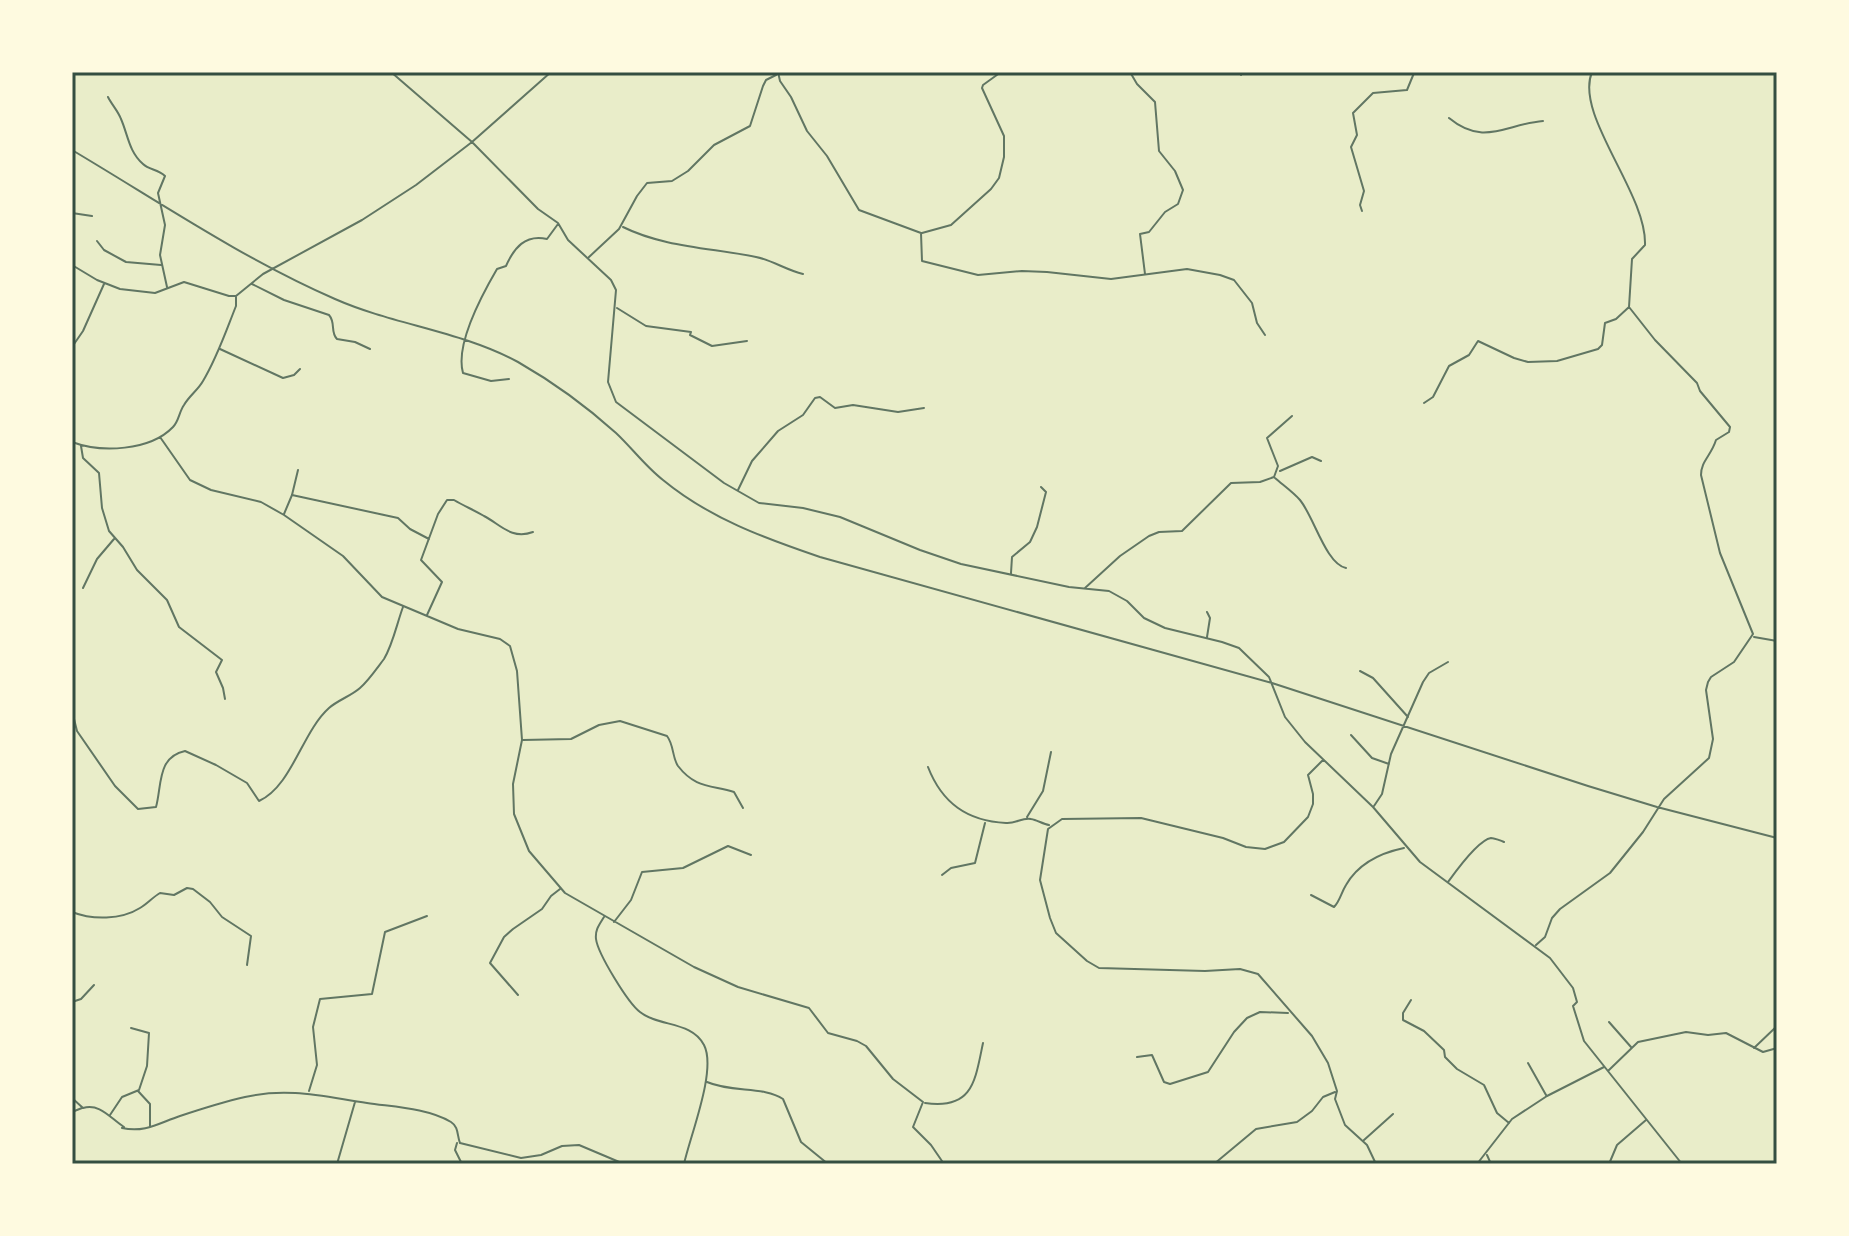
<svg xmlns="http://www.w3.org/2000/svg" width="1849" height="1236" font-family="Cabin,sans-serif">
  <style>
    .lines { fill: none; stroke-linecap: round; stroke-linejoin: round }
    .minor { stroke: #617663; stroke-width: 2 }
    .neatline { fill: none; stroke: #344e41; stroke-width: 3 }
  </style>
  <rect width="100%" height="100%" fill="#e9edc9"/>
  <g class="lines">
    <!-- minor -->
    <path class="minor" d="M391,72L472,142L538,209L558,223L568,240L611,280L616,290L608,382L616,402L724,483L759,503L803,508L840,517L920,550L961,564L1069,587L1109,591L1127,601L1144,618L1165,628L1222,642L1239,648L1269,677L1285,717L1305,742L1373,807L1420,862L1550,958L1573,988L1577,1002L1573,1006L1584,1041L1682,1164
      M778,72L780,81L791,97L807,131L827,156L859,210L921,233L922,261L978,275L1022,271L1047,272L1111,279L1187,269L1220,275L1234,280L1252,303L1257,323L1265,335
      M1130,72L1137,84L1155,102L1159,151L1175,171L1183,190L1178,204L1165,212L1149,232L1140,234L1145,274
      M1239,72L1241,75
      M108,97C112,105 118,111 121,119C128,135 129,152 143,164C149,170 158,169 165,176L158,193L165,225L160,255L167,287
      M1449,118C1484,147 1506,124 1543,121
      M72,150C158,201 243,259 335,299C394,325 461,331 518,362C553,382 586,406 616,433C632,448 646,467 663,480C709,518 764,538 820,557L1272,683L1588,786L1657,807L1777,838
      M1362,211L1360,205L1364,191L1351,147L1357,135L1353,113L1373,93L1407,90L1414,73L1436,74L1447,72
      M72,213L92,216
      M623,227C663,247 712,248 756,257C772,260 786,270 803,274
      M922,233L951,225L991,189L999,178L1004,157V136L982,88L983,85L1001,72
      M97,241L104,250L126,262L161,265
      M589,257L619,229L637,196L647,183L672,181L688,171L714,145L750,126L763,86L766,80L776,75
      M72,265L97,280L120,289L155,293L184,282L229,296H236L263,274L362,220L416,185L472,142L551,72
      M252,284L284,300L329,315C336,323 330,332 337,339L355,342L370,349
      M617,308L646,326L691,332L690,335L712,346L747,341
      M72,347L83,331L104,284
      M220,349L283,378L294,375L300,369
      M509,379L491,381L463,373C455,345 483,293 497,269L506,266C514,248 525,234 547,239L558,224
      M72,393V397
      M1424,403L1433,397L1449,366L1469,355L1478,341L1514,358L1528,362L1557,361L1598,349L1602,345L1605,323L1616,319L1629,307
      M160,437L190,480L211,490L261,502L284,515L343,556L382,597L458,629L500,639L510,646L517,671L522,740L513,784L514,814L529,851L565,893L694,967L738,987L809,1008L828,1033L857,1041L866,1046L893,1079L923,1102L913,1127L931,1145L944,1164
      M72,442C101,453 150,451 173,427C179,421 179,412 184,405C189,396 198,390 203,381C217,358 226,331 236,306V297
      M81,446L83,458L99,473L102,508L109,531L123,547L137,570L167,600L179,627L222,660L216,672L223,688L225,699
      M1280,471L1312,457L1321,461
      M1275,478C1283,485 1293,492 1300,500C1314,517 1326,564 1346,568
      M738,490L752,461L778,431L803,415L815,398L820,397L835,408L853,405L898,412L924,408
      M292,495L398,518L410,529L429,539
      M284,514L292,495L298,470
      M1011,573L1012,557L1030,542L1037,527L1046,492L1041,487
      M83,588L97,559L114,539
      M1085,588L1120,556L1149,536L1159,532L1182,531L1231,483L1260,482L1274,477L1278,466L1267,438L1292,416
      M1207,612L1210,618L1207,637
      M427,615L442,582L421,560L438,514L447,500H454C464,506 474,510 484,516C500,524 511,540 533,532
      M1754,637L1777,641
      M1360,671L1373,678L1408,717
      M72,711L77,731L115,786L138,809L156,807C162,785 157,757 185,751L216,765L247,783L259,801C292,786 302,732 329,708C338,700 351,696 360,688C369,680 377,668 384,659C393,644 397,623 403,607
      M1351,735L1372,758L1389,764
      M523,740L571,739L599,725L620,721L667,736C674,745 672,757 678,766C695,788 710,785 734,792L743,808
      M1323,760L1308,775L1313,794V804L1308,817L1284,842L1265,849L1246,847L1223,838L1141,818L1062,819L1048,829L1040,880L1050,918L1056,933L1087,961L1099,968L1205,971L1240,969L1258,974L1312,1036L1328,1063L1337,1091L1335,1099L1345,1125L1367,1145L1376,1164
      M928,767C942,803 967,821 1006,823C1015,824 1023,817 1031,819C1037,820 1043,824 1049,825
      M1374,806L1382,794L1391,754L1423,682L1429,673L1448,662
      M1027,817L1043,791L1051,752
      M942,875L951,868L975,863L985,823
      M1448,882C1456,871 1478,840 1491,838C1494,838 1502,841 1504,842
      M1311,895L1334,907C1340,901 1341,893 1346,885C1358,864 1380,853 1404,848
      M72,912C92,920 121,920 140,908C147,904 153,897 160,893L174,895L187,888L193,889L210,902L222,917L251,936L247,965
      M604,917C599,925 595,930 596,939C598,954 628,1003 640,1012C659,1027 692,1021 704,1045C717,1070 690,1136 684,1164
      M614,922L631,900L642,872L683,868L728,846L751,855
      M1536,945L1545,937L1552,918L1560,909L1610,873L1643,832L1664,799L1709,758L1713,739L1706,690L1708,682L1711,677L1734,662L1753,634L1720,553L1701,475C1701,461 1711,456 1716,440L1729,432L1730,427L1700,391L1697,383L1655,340L1629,307L1632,259L1645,245C1647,193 1574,115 1592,72
      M518,995L490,963L504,937L513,929L542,909L551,896L560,889
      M1411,1000L1403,1013V1020L1424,1031L1444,1050L1445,1057L1457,1069L1484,1085L1497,1113L1509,1123
      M72,1002L81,999L94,985
      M1609,1022L1631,1047
      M1754,1048L1777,1026
      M1137,1057L1152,1055L1164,1082L1170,1084L1208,1072L1234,1032L1247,1018L1260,1012L1288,1013
      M1528,1063L1546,1095
      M1609,1070L1638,1042L1686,1032L1708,1035L1726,1033L1763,1052L1777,1048
      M707,1082C732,1093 764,1086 783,1099L801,1142L828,1164
      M138,1091L150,1104V1127
      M309,1091L317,1065L313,1027L320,999L372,994L385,932L427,916
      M72,1098L83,1108C100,1103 110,1118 124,1127L122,1128C145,1133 159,1123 180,1116C201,1109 223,1102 245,1097C289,1087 325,1097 367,1103C393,1107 427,1108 451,1122C459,1127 457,1136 460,1143L521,1158L541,1155L562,1146L579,1145L624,1164
      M925,1103C973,1110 975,1081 983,1043
      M72,1112L82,1108
      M110,1115L122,1097L139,1090L147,1066L149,1033L131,1028
      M1364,1140L1393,1114
      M457,1143L455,1150L462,1164
      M1487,1155L1491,1164
      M337,1164L355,1102
      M1214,1164L1256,1129L1297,1122L1312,1111L1323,1097L1335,1092
      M1477,1164L1512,1119L1547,1096L1604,1067
      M1609,1164L1617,1145L1646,1120"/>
  </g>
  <!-- border -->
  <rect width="1849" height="1236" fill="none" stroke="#fefae0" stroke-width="148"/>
  <rect x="74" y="74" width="1701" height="1088" class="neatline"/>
</svg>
